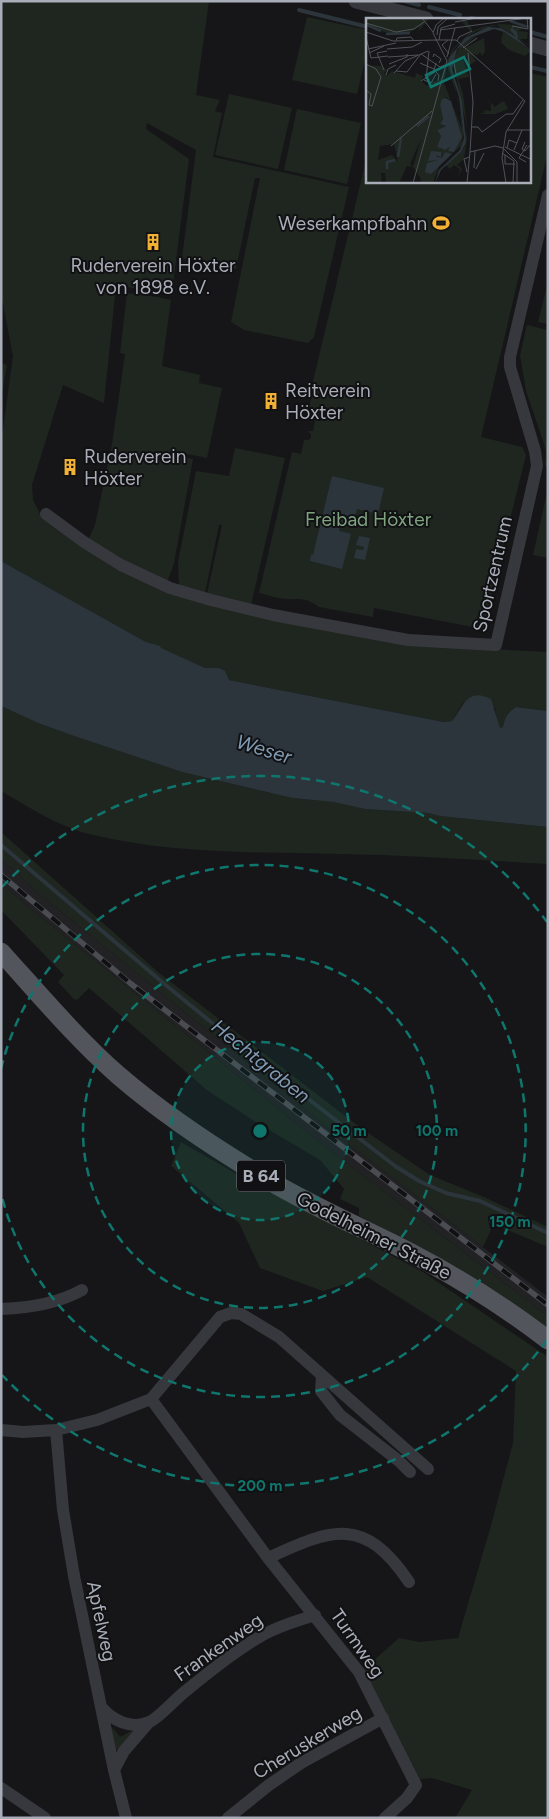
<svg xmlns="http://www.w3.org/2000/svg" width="549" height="1819" font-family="Figtree,sans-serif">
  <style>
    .built { fill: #222225 }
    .green { fill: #1e261f }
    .water { fill: #2c353c }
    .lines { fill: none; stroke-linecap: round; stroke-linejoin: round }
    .stream { stroke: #2c353c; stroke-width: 4 }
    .minor { stroke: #37383d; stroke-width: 12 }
    .tertiary { stroke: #37383d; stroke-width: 15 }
    .primary { stroke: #53555c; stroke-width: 19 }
    .rail-casing { stroke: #4a4c52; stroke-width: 5.5 }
    .rail { stroke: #111113; stroke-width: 4; stroke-dasharray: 11; stroke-linecap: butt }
    .ring { fill: none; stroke: #0f766e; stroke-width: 2.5; stroke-dasharray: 9 6 }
    .labels { text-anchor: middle; stroke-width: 4; stroke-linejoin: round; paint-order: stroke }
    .shield { fill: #111113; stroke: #7b7e86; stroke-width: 1 }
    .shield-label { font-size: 18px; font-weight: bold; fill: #a8adb8 }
    .poi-label { font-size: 19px; fill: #a8adb8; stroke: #111113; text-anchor: start }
    .park-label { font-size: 19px; fill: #7fa381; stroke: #111113 }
    .street-label { font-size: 19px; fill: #a8adb8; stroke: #111113 }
    .water-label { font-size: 20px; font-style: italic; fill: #7f9bb3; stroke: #111113 }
    .inset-river { fill: none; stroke: #2c353c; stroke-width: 2.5 }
    .inset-road { fill: none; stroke: #505258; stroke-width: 1 }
    .view { fill: #0f766e; fill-opacity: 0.15; stroke: #0f766e; stroke-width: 2.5 }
    .inset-edge { fill: none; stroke: #a8adb8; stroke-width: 2.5 }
    .centre { fill: #0f766e; stroke: #111113; stroke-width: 2.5 }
    .ring-label { font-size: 15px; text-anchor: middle; font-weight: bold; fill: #0f766e; stroke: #111113; stroke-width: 4; stroke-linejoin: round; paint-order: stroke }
  </style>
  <rect width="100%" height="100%" fill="#161618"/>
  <!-- built -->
  <path class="built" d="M1,859L37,892L338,1136L548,1297V1316L328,1149L26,905L1,883Z"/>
  <!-- green -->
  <path class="green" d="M1,1H209L196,95L220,100L215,111L222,113L213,157L349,187L314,337L308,343L244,330L231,322L260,178H255L236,269L182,258L196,150L147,123L146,129L189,159L172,292L116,286L104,403L63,385L32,485L33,500L40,514L149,583L408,645L548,652V711L516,707C507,713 505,717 503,727L500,728L497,721L495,708L463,703L452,721L444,722L229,680L219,668H205L146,642L1,561V443L13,356L1,294Z
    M307,17L368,30V48L357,94L292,80Z
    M530,73L548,77V152L481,437L522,447L526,455L483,629L374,608L373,617L319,607C305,597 303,600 288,599C278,599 268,595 259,593L292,452L301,454L304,440H308L311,438V434L308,431H313L316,415L338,420L308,412L314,386L313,381L368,152V181H530Z
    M229,94L292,108L278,169L215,155Z
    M297,109L361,123L347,184L284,170Z
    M548,282V324L538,322Z
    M127,293L157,297L171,300L162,366L200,375L199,383L222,388L207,458L172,451L173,455L193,459L174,563L167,583L131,566L88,540L95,525L112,444L125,354L120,353Z
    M527,325L548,330V466H545L546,453L544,444L526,391L520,355Z
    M1,363L7,365L1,400Z
    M235,448L285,458L251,605L207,594L222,525H219L205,593L179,586L178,562L196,471L229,476Z
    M548,488V558L533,555Z
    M1,706L38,723L74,736L182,772L292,798L333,802L365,809L428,813L440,816L548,827V864C478,860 409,855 339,854C257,852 174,854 93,835C61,828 30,808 1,791Z
    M1,832L158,972L361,1128L430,1175L484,1197L548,1227V1247L488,1222L491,1230L483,1247L338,1136L37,892L1,859Z
    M1,883L26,905L328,1149L548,1316V1331L460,1269L359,1216V1208L340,1199L344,1189L320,1160L257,1123L208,1091L89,988L77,1000L74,999L58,982L64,975L1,910Z
    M181,1142L240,1176L423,1272L548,1357V1818H455L472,1790L432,1778L420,1779L364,1669L399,1638L420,1642L458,1638L490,1529L513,1443L516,1371L367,1277L323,1291L260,1268L239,1223L171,1166Z
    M103,1723L114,1729L120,1737L137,1728L110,1758Z"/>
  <!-- water -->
  <path class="water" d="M332,476L384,488L378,514L357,509L352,527L340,525L339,531L351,534L342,569L310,561L311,555H313Z
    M359,536L370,538L365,560L354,558L356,549L363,550L364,547L356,545Z
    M1,561L146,642L160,646L161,648L205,668H219L225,671L229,680L444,722L452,721C464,706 467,687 491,699L500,728L503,727C505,717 507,713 516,707L548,711V827L440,816L428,813L365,809L333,802L292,798L182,772L74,736L38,723L1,706Z"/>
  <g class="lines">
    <!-- stream -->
    <path class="stream" d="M405,1L419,5
      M429,7L460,15
      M299,10L368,27
      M471,18L476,19
      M530,32L548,37
      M530,67L547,71
      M1,845L168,987L254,1057L395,1166L419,1181L446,1193L480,1201L548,1233"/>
    <!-- minor -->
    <path class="minor" d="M46,514L84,542L121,565L170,588L211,600L273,615L408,640L496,645L537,466L535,451L510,367V357L548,195
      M1,1309C29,1308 57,1304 82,1290
      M322,1376L321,1391L340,1415L399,1461L410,1472
      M151,1399L268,1558L359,1672L416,1785L407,1798L385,1818
      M1,1430L23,1432L56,1430L97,1420L151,1399L220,1317L231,1313L241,1314L279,1337L428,1469
      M56,1430L63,1510L74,1576L114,1770L126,1818
      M268,1558C332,1528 365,1516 409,1582
      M101,1707C112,1720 131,1730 149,1722C158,1719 177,1697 187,1690C210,1671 235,1651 261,1636C278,1626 297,1621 315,1615
      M114,1770L124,1751L149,1722
      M1,1788L45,1818
      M228,1818L269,1785L301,1763L383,1718"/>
    <!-- tertiary -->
    <path class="tertiary" d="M356,1L426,19
      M530,44L548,49"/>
    <!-- primary -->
    <path class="primary" d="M1,952C39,994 76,1038 118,1075C162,1113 210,1145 260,1175C308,1205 361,1227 411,1253C459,1278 505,1307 548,1340"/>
    <!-- rail casing -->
    <g class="rail-casing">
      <path id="rail" d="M1,875L130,983L548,1305"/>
    </g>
    <!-- rail -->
    <use href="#rail" class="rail"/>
  </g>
  <!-- distance rings -->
  <circle cx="260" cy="1131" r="89" fill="#0f766e" fill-opacity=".12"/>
  <g class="ring">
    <circle cx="260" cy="1131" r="89"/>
    <circle cx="260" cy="1131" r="177"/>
    <path d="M1 1069A266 266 0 1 1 1 1193"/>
    <path d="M547 1340A355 355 0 0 1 2 1375M2 887A355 355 0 0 1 547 922"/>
  </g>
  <!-- icons -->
  <defs>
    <g id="stadium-bare" transform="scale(1.35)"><path d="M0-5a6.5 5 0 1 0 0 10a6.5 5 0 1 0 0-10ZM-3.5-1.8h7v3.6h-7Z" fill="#f2b134" stroke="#111113" stroke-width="2.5" paint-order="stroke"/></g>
    <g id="building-bare" transform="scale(1.35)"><path d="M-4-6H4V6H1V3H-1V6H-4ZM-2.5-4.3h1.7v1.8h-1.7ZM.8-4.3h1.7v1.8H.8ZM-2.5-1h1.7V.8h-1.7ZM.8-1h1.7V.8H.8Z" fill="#f2b134" stroke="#111113" stroke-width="2.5" paint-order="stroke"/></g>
  </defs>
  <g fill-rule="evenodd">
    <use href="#stadium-bare" x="441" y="223"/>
    <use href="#building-bare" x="153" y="242"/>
    <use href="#building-bare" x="271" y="401"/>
    <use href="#building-bare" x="70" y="467"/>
  </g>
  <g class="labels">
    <!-- shield labels -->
    <rect class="shield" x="237" y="1160.5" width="48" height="31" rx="4"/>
    <g class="shield-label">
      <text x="261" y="1182">B 64</text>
    </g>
    <!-- poi labels -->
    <g class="poi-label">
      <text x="427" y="230" text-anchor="end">Weserkampfbahn</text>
      <text x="153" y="272" text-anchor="middle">Ruderverein Höxter<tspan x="153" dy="22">von 1898 e.V.</tspan></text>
      <text x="285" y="397">Reitverein<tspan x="285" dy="22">Höxter</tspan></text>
      <text x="84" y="463">Ruderverein<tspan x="84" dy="22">Höxter</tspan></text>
    </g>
    <!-- park labels -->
    <g class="park-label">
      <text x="368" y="526">Freibad Höxter</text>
    </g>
    <!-- street labels -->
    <g class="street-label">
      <text transform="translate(492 574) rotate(-77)" y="7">Sportzentrum</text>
      <text transform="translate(374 1235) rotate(27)" y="7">Godelheimer Straße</text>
      <text transform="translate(102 1621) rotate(78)" y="7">Apfelweg</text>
      <text transform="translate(358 1643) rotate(55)" y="7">Turmweg</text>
      <text transform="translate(218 1647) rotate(-35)" y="7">Frankenweg</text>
      <text transform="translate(307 1742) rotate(-31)" y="7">Cheruskerweg</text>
    </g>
    <!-- water labels -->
    <g class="water-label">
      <text transform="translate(264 749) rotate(17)" y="7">Weser</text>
      <text transform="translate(261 1061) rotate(39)" y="7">Hechtgraben</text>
    </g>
  </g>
  <!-- overview -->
  <g transform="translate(366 18)">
    <rect width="165" height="165" fill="#161618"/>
    <path d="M0,0H61L62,2L52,14L54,8L41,16L28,17L3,9ZM95,3H101L107,13L116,9L135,6L162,8L152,13L162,14L161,21H154L165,29L152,21L148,10L144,12L150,19L131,7L110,13L98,21L88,31L84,43L98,114L95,128L74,146L67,165H54L55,161L47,149L55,121L44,146L47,149L41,148L33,165H20L19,155H15L16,165H0V47L15,48L21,52L18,55L21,58L26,53L49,60L50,55L57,58L55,63L61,68L67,63L73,64L87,30L105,14ZM81,47L92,81L96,111L78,65ZM80,79L85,82L95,116L88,133L84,129L79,132L71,129L75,118L71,112L80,108L74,106L77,101L74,87ZM28,126L32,144L26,137L12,142L14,128ZM132,12L141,15L165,33L159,38L143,32L135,24L137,14ZM113,15L95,32L118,20L119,34L116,38L114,34L112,37L105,36L110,43L102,48L100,37L98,45L103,59L92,61L97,75L101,110L87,44L94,27ZM152,77L138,83L142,91L129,96H114L120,94L117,92L125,93V86L119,79L129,89L134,85ZM100,111L101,120L98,141L91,147L96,150L92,160L94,151L88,147L84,151L80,147L98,130Z" fill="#1e261f" fill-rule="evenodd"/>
    <path d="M122,9L135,10L150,19L144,12L146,9L151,14L152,21L165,32L138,14L128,11L106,19L91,31L86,51L96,83L100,124L95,134L75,152L69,165L73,152L94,132L98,120L93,79L82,45L83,40L99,20ZM80,80L85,83L96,119L88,134L82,133L84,129L79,132L71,129L75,118L71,112L80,108L74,106L77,101L74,87L76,81ZM65,133L75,134V139L70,137L71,139L76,140L79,134L86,136L65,156L59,154L61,145L73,142L62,143Z" fill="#2c353c"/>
    <path class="inset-river" d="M144,3L162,9M1,7L15,13M20,16L44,15M51,108L63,98M32,139L35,120M21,151V144L29,142"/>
    <path class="inset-road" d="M56,0L67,14M89,4L111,0M0,5L30,14L48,11L58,4M146,8L162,11L161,0M74,12L161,0M0,14L27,23L71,22M71,17L72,9L82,0M0,19L5,40L22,38M69,22H90L159,83M73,22L75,10L89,6M82,22L76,27L83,36M30,23L31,20L45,19L48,23M91,23L93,19L106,13M97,30L111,20M2,31L30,25M21,31L46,29L56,24M3,35L18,28M102,35L107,84L104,134L129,128L137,130M55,36L74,49L79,47M22,39L52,37M67,39L68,36L75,41L73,45M81,39L89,10M54,45L68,51M70,45L68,52L73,57L72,63M88,45L90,56L103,52M0,46L10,51L15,59L6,88L3,87L5,76L0,72M23,46L41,39V36M18,52L11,35L21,33M30,53L41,54L54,37M28,55L39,43L62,33M20,57L22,51L30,47M60,61L63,33M58,62L65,65L70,56M55,63L69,54M106,109H112L116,114L140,96H147L157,82M141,112H165M159,124L156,131L159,133L164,127M25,128L66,93M139,129L164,141M137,130L151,144V165M141,130L143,122L151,125M148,132L156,112M136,135L148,143L147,165M139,137V146H149M160,144L153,140L161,127M108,150L109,133M110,151L118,135M101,154L98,141L103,139M47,165L81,43L67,15L70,7L78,0M101,165L104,134M140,165L136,140L140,114L159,83"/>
    <path class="view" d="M98,39L104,51L65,69L60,57Z"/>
    <rect width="165" height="165" class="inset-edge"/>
  </g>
  <circle cx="260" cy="1131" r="8" class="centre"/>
  <g class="ring-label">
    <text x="349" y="1136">50 m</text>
    <text x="437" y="1136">100 m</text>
    <text x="510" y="1227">150 m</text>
    <text x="260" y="1491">200 m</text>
  </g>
  <!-- border -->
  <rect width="549" height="1819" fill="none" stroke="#a8adb8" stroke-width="5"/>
</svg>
